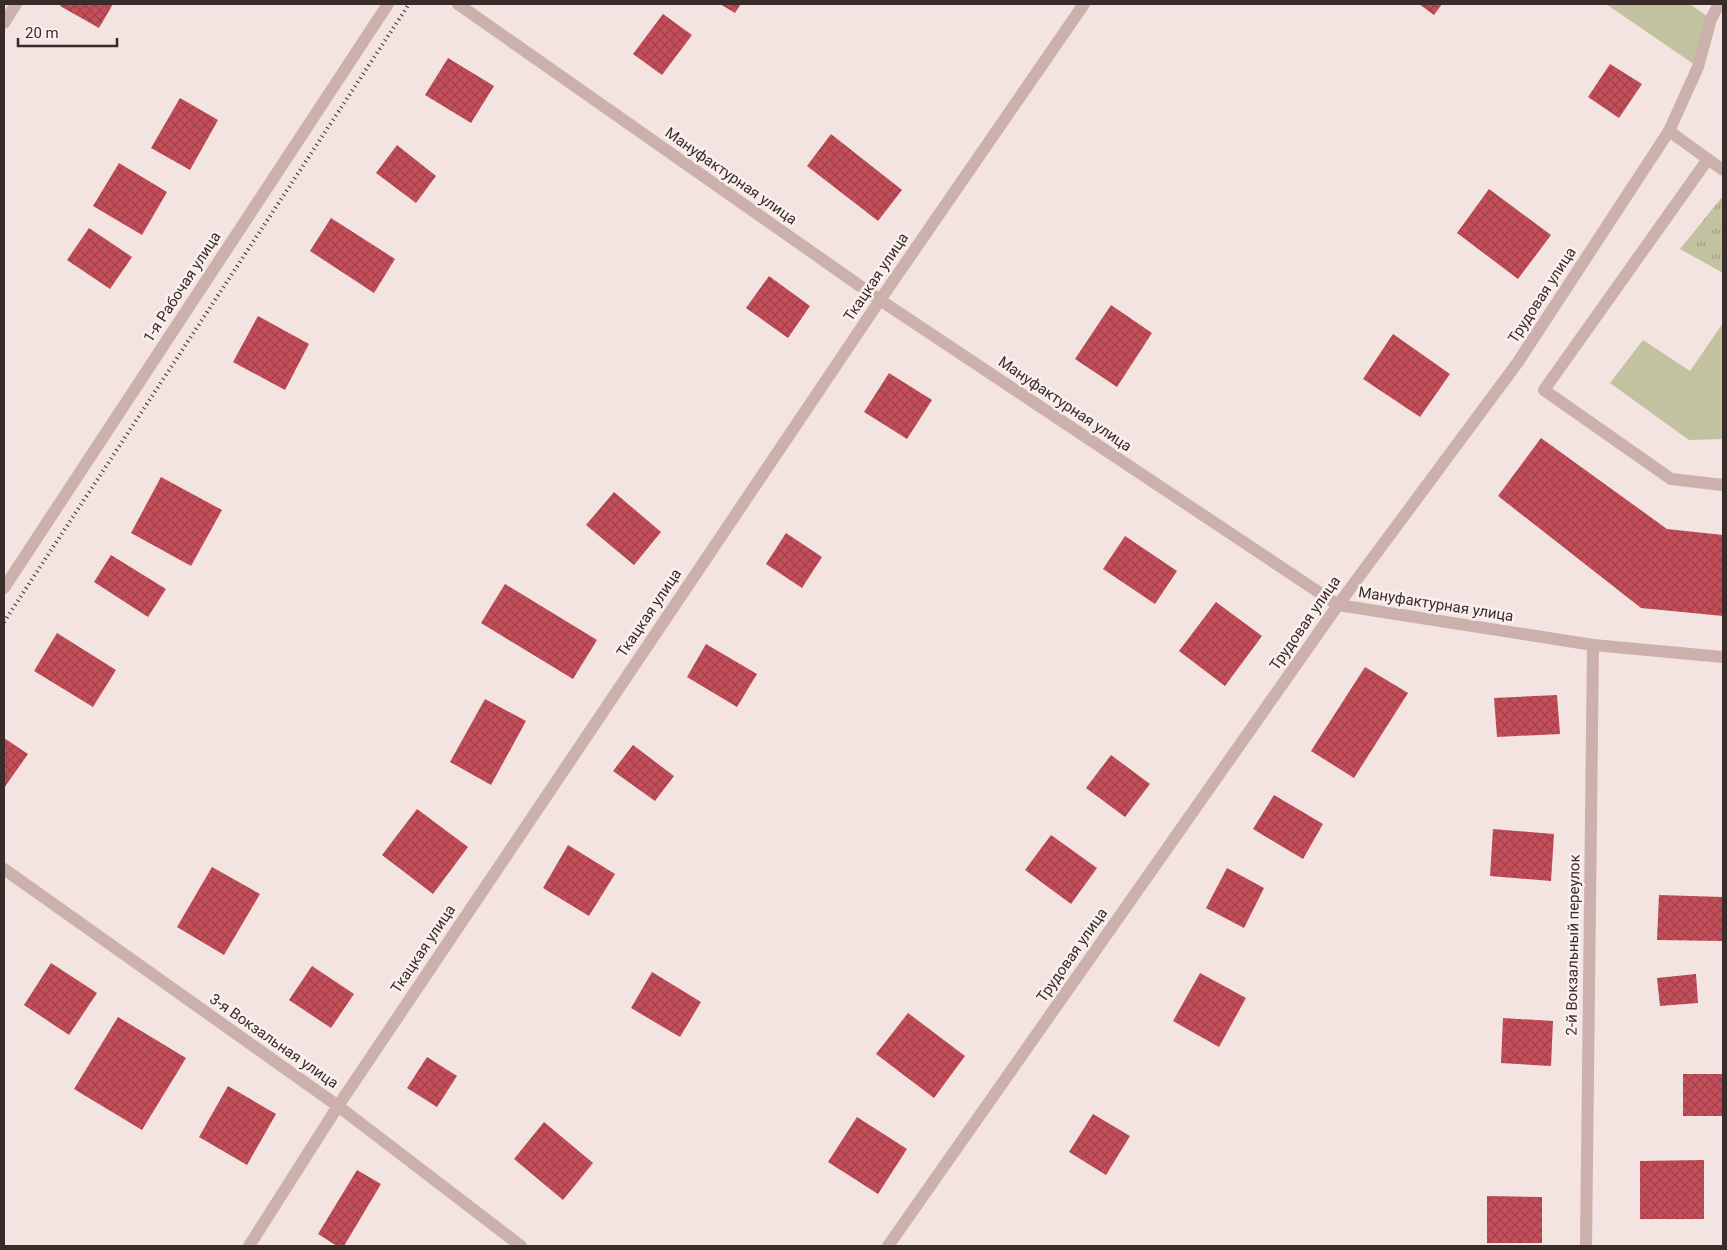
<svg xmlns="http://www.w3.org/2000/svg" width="1727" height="1250" font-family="Roboto,sans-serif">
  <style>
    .green { fill: #c2c2a0 }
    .park { fill: url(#park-tufts) }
    .building { fill: url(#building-cross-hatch) }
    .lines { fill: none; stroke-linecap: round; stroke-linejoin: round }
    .service { stroke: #cbb0ac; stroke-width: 12 }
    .minor { stroke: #cbb0ac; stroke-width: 12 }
    .rail { stroke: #3a2b2b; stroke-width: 4; stroke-dasharray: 1 4; stroke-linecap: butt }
    .labels { text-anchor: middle; stroke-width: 5; stroke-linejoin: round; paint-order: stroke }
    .street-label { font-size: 15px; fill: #3a2b2b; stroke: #faf0ed }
  </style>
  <defs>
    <pattern id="park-tufts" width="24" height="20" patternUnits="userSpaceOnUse" patternTransform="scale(1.25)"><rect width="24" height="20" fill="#c2c2a0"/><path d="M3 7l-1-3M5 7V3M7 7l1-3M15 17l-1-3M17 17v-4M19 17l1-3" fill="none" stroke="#9f9e83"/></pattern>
    <pattern id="building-cross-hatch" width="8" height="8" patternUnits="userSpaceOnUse" patternTransform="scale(1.25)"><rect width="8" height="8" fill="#c44e59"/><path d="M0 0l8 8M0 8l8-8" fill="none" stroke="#a0414a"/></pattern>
  </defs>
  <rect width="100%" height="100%" fill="#f3e4e1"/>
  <!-- green -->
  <path class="green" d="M1606,4H1690L1711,19L1698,67Z
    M1723,323V439L1689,440L1610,383L1643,340L1690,371Z"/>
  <!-- park -->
  <path class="park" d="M1723,196V273L1680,249Z"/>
  <!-- building -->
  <path class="building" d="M61,4H113L99,28L60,6Z
    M720,4H741L735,13Z
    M1419,4H1442L1434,15Z
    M663,14L692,35L662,75L633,54Z
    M448,58L494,86L471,123L425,95Z
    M1610,64L1642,84L1619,118L1588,97Z
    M180,98L218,120L190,170L151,148Z
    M831,134L902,190L878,221L807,166Z
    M397,145L436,176L416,203L376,173Z
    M119,163L167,192L142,235L93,206Z
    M1489,189L1551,235L1518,279L1457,233Z
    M331,218L395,259L374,293L310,251Z
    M89,228L132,257L110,289L67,260Z
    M769,276L810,306L788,338L746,308Z
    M1111,305L1152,333L1117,387L1075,359Z
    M258,316L309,344L285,390L233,362Z
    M1393,334L1450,374L1420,417L1363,379Z
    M889,373L932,400L907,439L864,412Z
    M1541,438L1667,529L1723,535V616L1641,608L1498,496Z
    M161,477L222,510L191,566L131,533Z
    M614,492L661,532L634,565L586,525Z
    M786,533L822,557L802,588L766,564Z
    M1125,536L1177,571L1155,604L1103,569Z
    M111,555L166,589L148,617L94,582Z
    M505,584L597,640L573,679L481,623Z
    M1216,602L1262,636L1225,686L1179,651Z
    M57,633L116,670L93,707L34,671Z
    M706,644L757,674L737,707L687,677Z
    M1365,667L1408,693L1354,778L1311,751Z
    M1557,695L1560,734L1497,737L1494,698Z
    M485,699L526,721L491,785L450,762Z
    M4,738L28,754L4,788Z
    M633,745L674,776L655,801L613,771Z
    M1111,755L1150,784L1125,817L1086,788Z
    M1274,795L1323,824L1303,859L1253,829Z
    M417,809L468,847L433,894L382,855Z
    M1493,829L1554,834L1551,881L1490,876Z
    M1051,835L1097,868L1071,904L1025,870Z
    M568,845L615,874L589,916L543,888Z
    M212,867L260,894L224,955L177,927Z
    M1227,868L1264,888L1244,928L1206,908Z
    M1659,895L1723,897V941L1657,940Z
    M51,963L97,993L69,1035L24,1005Z
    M312,966L354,994L331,1028L289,1000Z
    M652,972L701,1002L680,1037L631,1008Z
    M1200,973L1246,998L1219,1047L1173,1021Z
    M1696,974L1698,1003L1660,1006L1657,978Z
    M908,1013L965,1056L934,1098L876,1054Z
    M118,1017L186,1058L142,1130L74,1089Z
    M1503,1018L1553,1021L1551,1066L1501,1063Z
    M427,1057L457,1076L437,1107L407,1088Z
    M1683,1074H1723V1116H1683Z
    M228,1086L276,1114L247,1165L199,1137Z
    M1093,1114L1130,1136L1106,1175L1069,1152Z
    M857,1117L907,1149L878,1194L828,1162Z
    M544,1122L593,1163L563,1200L514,1159Z
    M1704,1160V1219H1640V1161Z
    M357,1170L381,1184L344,1246H337L318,1234Z
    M1487,1196L1542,1197V1243H1487Z"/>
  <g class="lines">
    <!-- service -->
    <path class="service" d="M1669,131L1723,170
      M1708,159L1544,390L1671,479L1723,485"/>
    <!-- minor -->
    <path class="minor" d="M458,4L880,300L1338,605L1593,645L1723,657
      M4,23L16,4
      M4,588L388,4
      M4,869L338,1106L521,1246
      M249,1246L338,1106L880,300L1084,4
      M888,1246L1338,605L1518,362L1669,131L1698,67L1711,19L1719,4
      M1586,1246L1593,645"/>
    <!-- rail -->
    <path class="rail" d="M4,622L409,4"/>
  </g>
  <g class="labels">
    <!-- street labels -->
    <g class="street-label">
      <text transform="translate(731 176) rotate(35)" y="5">Мануфактурная улица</text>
      <text transform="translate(876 277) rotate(-56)" y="5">Ткацкая улица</text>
      <text transform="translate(182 287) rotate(-57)" y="5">1-я Рабочая улица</text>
      <text transform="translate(1542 295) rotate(-57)" y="5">Трудовая улица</text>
      <text transform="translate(1065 404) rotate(34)" y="5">Мануфактурная улица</text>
      <text transform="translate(1436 604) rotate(9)" y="5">Мануфактурная улица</text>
      <text transform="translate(649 613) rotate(-56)" y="5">Ткацкая улица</text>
      <text transform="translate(1305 623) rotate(-55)" y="5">Трудовая улица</text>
      <text transform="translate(1573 945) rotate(-89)" y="5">2-й Вокзальный переулок</text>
      <text transform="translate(423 949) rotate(-56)" y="5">Ткацкая улица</text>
      <text transform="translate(1072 955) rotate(-55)" y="5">Трудовая улица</text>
      <text transform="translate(274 1041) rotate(35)" y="5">3-я Вокзальная улица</text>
    </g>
  </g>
  <!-- border -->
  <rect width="1727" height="1250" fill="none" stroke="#3a2b2b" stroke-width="10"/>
  <!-- scale -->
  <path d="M18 38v8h99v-8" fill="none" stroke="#3a2b2b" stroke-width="2.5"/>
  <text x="25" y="38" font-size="15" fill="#3a2b2b" stroke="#faf0ed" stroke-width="4" paint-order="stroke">20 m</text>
</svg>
